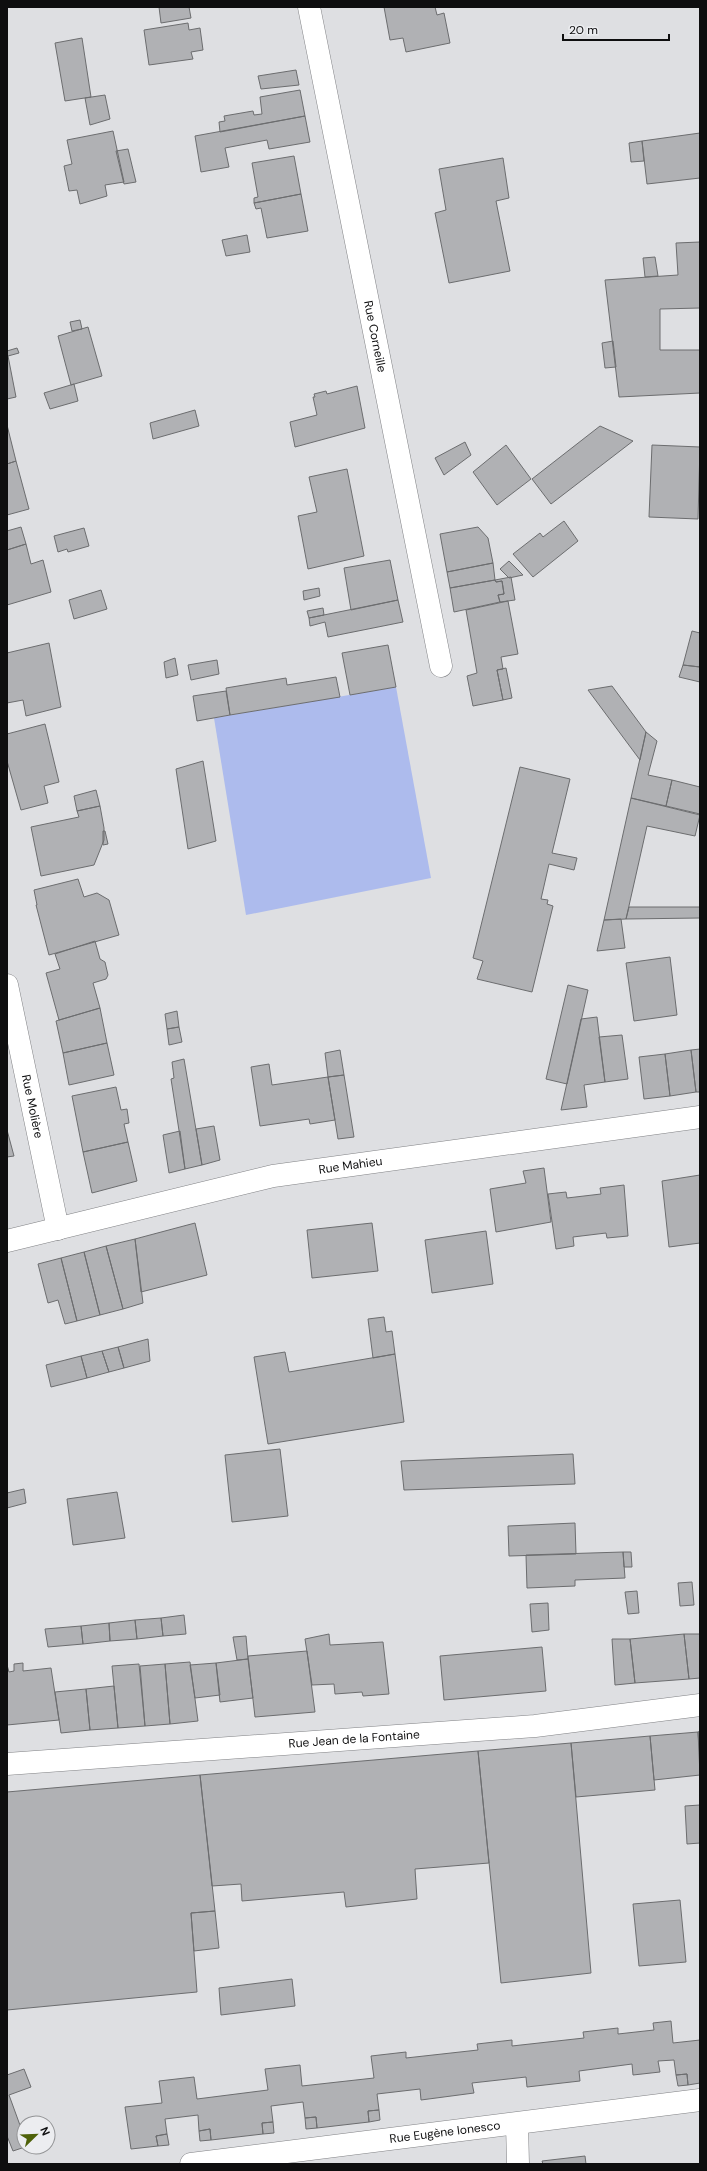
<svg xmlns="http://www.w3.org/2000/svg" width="707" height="2171" font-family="'DM Sans',sans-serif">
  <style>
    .green { fill: #adbbed }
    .building { fill: #b0b1b4; stroke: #6c6d6f }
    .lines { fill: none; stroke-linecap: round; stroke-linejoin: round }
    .minor-casing { stroke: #818285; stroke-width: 23 }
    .minor { stroke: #fff; stroke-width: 22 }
    .labels { text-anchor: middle; stroke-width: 4; stroke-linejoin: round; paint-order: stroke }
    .street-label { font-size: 12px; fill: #0e0e0f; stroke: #ecedf0 }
  </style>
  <rect width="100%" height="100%" fill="#dedfe2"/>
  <!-- green -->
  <path class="green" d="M396,687L431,878L246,915L214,718Z"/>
  <!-- building -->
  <path class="building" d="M159,7H189L191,18L161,23Z
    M384,7H435L437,15L444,13L450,43L406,52L403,38L390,40Z
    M188,23L189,30L200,28L203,50L191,52L193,59L149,65L144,30Z
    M82,38L91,97L65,101L55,43Z
    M296,70L299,85L261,89L258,76Z
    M300,90L305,116L220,132L219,122L225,121L224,116L253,111L254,115L262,114L260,97Z
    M105,95L110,119L90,125L85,98Z
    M305,116L310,142L269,149L267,140L225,148L229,167L201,172L195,136Z
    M113,131L124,182L105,185L107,196L80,204L77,190L69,191L64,166L72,164L67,140Z
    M700,133V178L647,184L642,141Z
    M642,141L644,161L631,162L629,143Z
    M128,149L136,182L124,184L116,151Z
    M294,156L301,194L254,203V198L258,197L252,163Z
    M503,158L509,198L496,201L510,271L449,283L435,213L446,210L439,169Z
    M301,194L308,231L267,238L261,208L256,209L254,203Z
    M247,235L250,252L226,256L222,240Z
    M700,242V308L660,309V350H700V393L619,397L605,280L678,275L676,243Z
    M655,257L658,276L645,277L643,258Z
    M80,320L82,329L72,331L70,322Z
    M88,327L102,376L71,385L58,336Z
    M613,341L616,367L605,368L602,343Z
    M17,348L19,353L8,356L16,397L7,399V351Z
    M74,384L78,401L50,409L44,393Z
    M357,386L365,428L295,447L290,422L317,415L313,397H315L314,394L326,391L327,394Z
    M195,410L199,426L153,439L150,423Z
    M7,425L16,461L7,464Z
    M600,426L633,441L551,504L532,479Z
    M465,442L471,455L444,475L435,458Z
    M506,445L531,479L497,505L473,472Z
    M652,445L700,447L698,519L649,517Z
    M16,461L29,509L7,515V464Z
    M347,469L364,556L308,569L298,516L317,512L309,477Z
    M564,521L578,541L533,577L513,554L540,533L543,537Z
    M21,527L26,544L7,550V531Z
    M478,527L488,538L493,563L447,572L440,534Z
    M84,528L89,546L68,552L67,549L58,552L54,536Z
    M26,544L31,564L43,560L51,592L7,605V550Z
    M390,560L398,600L351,610L344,568Z
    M509,561L523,575L509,578L500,569Z
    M493,563L495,580L450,588L447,572Z
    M511,577L515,600L500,602L498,595L504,594L502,581L496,582L495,580Z
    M495,580L496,582L502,581L504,594L498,595L500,602L454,612L450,588Z
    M319,588L320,596L304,600L303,591Z
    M101,590L107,609L74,619L69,600Z
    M398,600L403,622L328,637L325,622L310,626L309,618Z
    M508,601L518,654L501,657L503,669L497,670L503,700L473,706L467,676L477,673L466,610Z
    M323,608L324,615L309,618L307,611Z
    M692,631L700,633V667L683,665Z
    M49,643L61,707L26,716L23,700L7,703V653Z
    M388,645L396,687L350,695L342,653Z
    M175,658L178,675L166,678L164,662Z
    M217,660L219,674L191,680L188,665Z
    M683,665L700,667V682L679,677Z
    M506,668L512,698L503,700L497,670Z
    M336,677L340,697L230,715L226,688L286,678L287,685Z
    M612,686L646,732L640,760L588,690Z
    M226,691L230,715L197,721L193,696Z
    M45,724L59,782L44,786L48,803L21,810L7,761V734Z
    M646,732L657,741L648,775L672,780L666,806L631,798Z
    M203,761L216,841L188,849L176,769Z
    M520,767L570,779L552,853L577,858L574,870L549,864L541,899L548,900L547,904L553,906L532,992L477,979L483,961L473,958Z
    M672,780L700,787V814L666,806Z
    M96,790L100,806L77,811L74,796Z
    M631,798L700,815L695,836L647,826L626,919L604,920Z
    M100,806L104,828V840L94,865L41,876L31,827L79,817L77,811Z
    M103,831H105L108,844L103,845Z
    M78,879L84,897L97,893L109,900L119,935L49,955L36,905H37L34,890Z
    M629,907H700V918L626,919Z
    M621,919L625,948L597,951L604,920Z
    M95,941L100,959L105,962L108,975L106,979L93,983L100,1008L59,1020L46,973L60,969L55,954Z
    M670,957L677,1015L634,1021L626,963Z
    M568,985L588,990L567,1084L546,1079Z
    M100,1008L107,1043L63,1053L56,1021Z
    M177,1011L179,1027L167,1029L165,1014Z
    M597,1017L605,1082L584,1085L587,1107L561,1110L581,1019Z
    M179,1027L182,1042L169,1045L167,1029Z
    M622,1035L628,1079L605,1082L599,1037Z
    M107,1043L114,1075L69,1085L63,1053Z
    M700,1049V1092H696L691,1050Z
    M340,1050L344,1075L328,1077L325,1053Z
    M691,1050L696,1092L670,1096L665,1054Z
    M665,1054L670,1096L644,1099L639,1057Z
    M184,1059L202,1165L185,1169L171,1079L174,1078L172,1062Z
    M269,1064L272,1085L328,1077L335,1120L310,1124L309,1119L260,1126L251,1067Z
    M344,1075L354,1137L338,1139L328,1077Z
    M116,1087L121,1110L127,1109L129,1123L124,1124L128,1142L83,1152L72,1096Z
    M214,1126L220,1160L202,1165L196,1129Z
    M7,1130L14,1156L7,1157Z
    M180,1131L185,1169L169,1173L163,1135Z
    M128,1142L137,1181L92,1193L83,1152Z
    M544,1168L551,1222L496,1232L490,1189L526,1183L523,1171Z
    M700,1175V1243L669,1247L662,1181Z
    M624,1185L628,1236L607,1238L606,1233L573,1237L574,1246L556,1249L548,1194L566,1192L567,1198L601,1194L600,1188Z
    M195,1223L207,1275L141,1292L135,1239Z
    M372,1223L378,1271L312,1278L307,1230Z
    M486,1231L493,1284L432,1293L425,1240Z
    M135,1239L143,1303L123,1309L106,1246Z
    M106,1246L123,1309L100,1315L84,1252Z
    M84,1252L100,1315L77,1321L61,1258Z
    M61,1258L77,1321L65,1324L58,1300L48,1303L38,1264Z
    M384,1317L386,1332L392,1331L395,1354L373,1358L368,1319Z
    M148,1339L150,1361L124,1368L118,1347Z
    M118,1347L124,1368L109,1372L102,1351Z
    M102,1351L109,1372L87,1378L81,1356Z
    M285,1352L289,1372L395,1354L404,1422L268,1444L254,1357Z
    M81,1356L87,1378L51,1387L46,1365Z
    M280,1449L288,1516L232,1522L225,1455Z
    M573,1454L575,1484L404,1490L401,1461Z
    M24,1489L26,1503L7,1508V1493Z
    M117,1492L125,1538L73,1545L67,1499Z
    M575,1523L576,1554L509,1556L508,1526Z
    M623,1552H631L632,1567H624Z
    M623,1552L625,1578L575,1580V1586L527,1588L526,1555Z
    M692,1582L694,1605L680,1606L678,1583Z
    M637,1591L639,1613L628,1614L625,1592Z
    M548,1603L549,1630L532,1632L530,1604Z
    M184,1615L186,1634L163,1636L161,1618Z
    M161,1618L163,1636L137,1639L135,1620Z
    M135,1620L137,1639L110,1641L109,1623Z
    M109,1623L110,1641L83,1644L81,1626Z
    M81,1626L83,1644L48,1647L45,1629Z
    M329,1634L330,1645L383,1642L389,1694L363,1696L362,1692L335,1694L334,1684L312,1685L305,1639Z
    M684,1634H700V1678L689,1679Z
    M684,1634L689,1679L635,1683L630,1639Z
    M246,1636L248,1659L237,1660L233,1637Z
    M612,1639H630L635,1683L615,1685Z
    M542,1647L546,1691L444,1700L440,1656Z
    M307,1651L315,1712L255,1717L248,1656Z
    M248,1659L253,1698L220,1702L216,1663Z
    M190,1662L198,1721L170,1724L165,1664Z
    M23,1663V1671L51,1668L59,1720L7,1725V1665L9,1672L14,1671V1664Z
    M216,1663L220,1695L195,1698L190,1665Z
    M139,1664L145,1726L118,1728L112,1666Z
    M165,1664L170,1724L145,1726L140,1666Z
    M114,1686L118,1728L90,1730L86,1689Z
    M86,1689L90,1730L61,1733L55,1692Z
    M700,1731V1759L698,1732Z
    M698,1732L700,1775L654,1780L650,1736Z
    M650,1736L655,1790L576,1797L571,1743Z
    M571,1743L591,1973L501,1983L478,1751Z
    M478,1751L489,1863L415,1869L417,1899L346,1907L344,1892L242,1901L241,1884L212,1886L200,1775Z
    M200,1775L215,1911L191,1913L197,1992L7,2010V1792Z
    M700,1805V1843L687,1844L685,1806Z
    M680,1900L686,1962L639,1966L633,1904Z
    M215,1911L219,1948L194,1951L191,1913Z
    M292,1979L295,2006L221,2015L219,1988Z
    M671,2021L673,2043L700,2040V2083L688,2085L687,2074L676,2075L674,2060L658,2061L660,2072L633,2075L632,2064L579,2071L580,2081L527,2087L526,2077L472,2083L474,2093L421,2100L420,2089L377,2094L379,2110L368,2111L369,2122L317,2128L316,2117L305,2118L303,2102L271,2106L273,2122L262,2123L263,2134L211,2140L210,2129L199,2131L198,2115L165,2119L167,2134L156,2136L158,2146L131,2149L125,2107L162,2103L159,2081L194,2077L197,2099L268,2090L265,2069L300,2065L302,2086L374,2078L371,2056L406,2052V2058L478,2050L477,2044L512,2040V2046L584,2038L583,2032L618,2028V2034L654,2030L653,2023Z
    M24,2069L31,2087L9,2095L21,2128L24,2127L25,2147L13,2151L7,2136V2075Z
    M687,2074L688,2085L678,2086L676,2075Z
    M379,2110L380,2120L369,2122L368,2111Z
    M316,2117L317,2128L306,2129L305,2118Z
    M273,2122L274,2133L263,2134L262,2123Z
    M210,2129L211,2140L200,2141L199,2131Z
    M167,2134L169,2145L158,2146L156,2136Z
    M585,2156L586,2164H543L542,2161Z"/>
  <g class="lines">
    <!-- minor casing -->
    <g class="minor-casing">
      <g id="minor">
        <path id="s1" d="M309,7L441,666"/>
        <path id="s2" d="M7,985L58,1229"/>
        <path id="s3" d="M7,1241L273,1176L700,1117"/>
        <path id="s4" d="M7,1764L535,1726L700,1705"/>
        <path d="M517,2124L518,2164"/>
        <path id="s5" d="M191,2164L700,2100"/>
      </g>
    </g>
    <!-- minor -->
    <use href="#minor" class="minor"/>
  </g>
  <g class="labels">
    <!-- street labels -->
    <g class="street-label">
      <text dy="4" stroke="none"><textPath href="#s1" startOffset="336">Rue Corneille</textPath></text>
      <text dy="4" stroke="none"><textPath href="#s2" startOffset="124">Rue Molière</textPath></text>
      <text dy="4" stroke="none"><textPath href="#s3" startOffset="352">Rue Mahieu</textPath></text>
      <text dy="4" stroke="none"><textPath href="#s4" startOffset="348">Rue Jean de la Fontaine</textPath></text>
      <text dy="4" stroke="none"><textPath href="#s5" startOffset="256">Rue Eugène Ionesco</textPath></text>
    </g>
  </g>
  <!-- border -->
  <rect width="707" height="2171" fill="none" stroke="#0e0e0f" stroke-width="16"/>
  <!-- north arrow -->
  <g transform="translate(36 2135) rotate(67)"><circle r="19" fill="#ecedf0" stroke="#939496"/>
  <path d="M0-3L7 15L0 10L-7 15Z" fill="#4e6109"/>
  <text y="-6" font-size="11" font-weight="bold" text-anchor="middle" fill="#0e0e0f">N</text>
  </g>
  <!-- scale -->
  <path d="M563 34v6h106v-6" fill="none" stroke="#0e0e0f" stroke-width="2"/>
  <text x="569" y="34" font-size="12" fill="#0e0e0f" stroke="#ecedf0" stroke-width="3" paint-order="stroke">20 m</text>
</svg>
